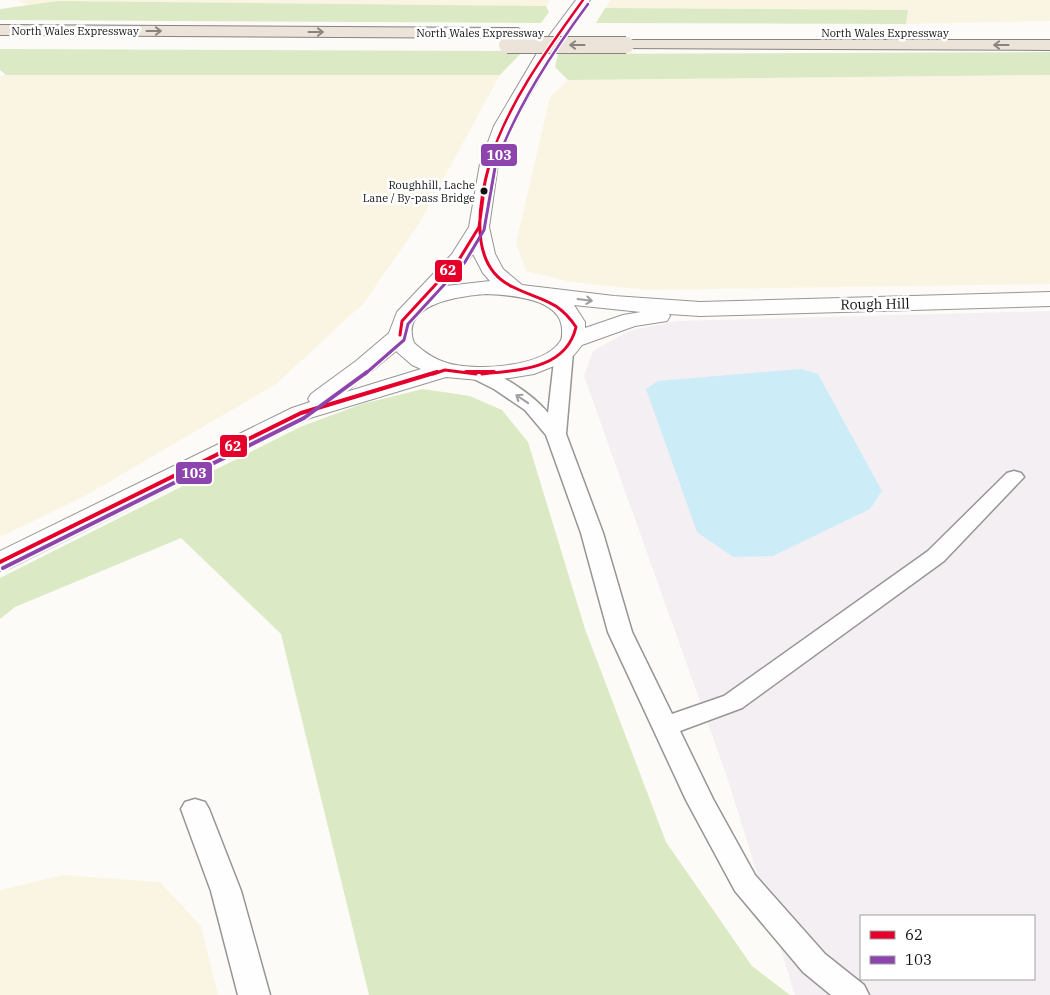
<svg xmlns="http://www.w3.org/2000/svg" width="1050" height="995" font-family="'IBM Plex Serif',serif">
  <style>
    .industrial { fill: #f4eff3; fill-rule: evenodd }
    .farmland { fill: #faf5e3 }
    .forest { fill: #dbeac4 }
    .water { fill: #ccedf8 }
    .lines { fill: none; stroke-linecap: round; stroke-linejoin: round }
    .service-casing { stroke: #979695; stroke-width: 3 }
    .tertiary-casing { stroke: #979695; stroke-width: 2 }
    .trunk-casing { stroke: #858482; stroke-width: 2 }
    .service { fill: #fffefe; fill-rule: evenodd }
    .tertiary { fill: #fffefe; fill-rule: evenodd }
    .trunk { fill: #ece3d9; fill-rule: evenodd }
    .trunk-bridge-casing { stroke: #858482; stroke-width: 18; stroke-linecap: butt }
    .trunk-bridge { stroke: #ece3d9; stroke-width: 16 }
    .bus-1-far2-casing { stroke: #fff; stroke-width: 5 }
    .bus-1-far1-casing { stroke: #fff; stroke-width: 6 }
    .bus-1-casing { stroke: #fff; stroke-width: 8 }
    .bus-2-far2-casing { stroke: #fff; stroke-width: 5 }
    .bus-2-far1-casing { stroke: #fff; stroke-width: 6 }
    .bus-2-casing { stroke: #fff; stroke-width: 8 }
    .bus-1-far2 { stroke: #e4002b; stroke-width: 2.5 }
    .bus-1-far1 { stroke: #e4002b; stroke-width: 3 }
    .bus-1 { stroke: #e4002b; stroke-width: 4 }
    .bus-2-far2 { stroke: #8e44ad; stroke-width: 2.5 }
    .bus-2-far1 { stroke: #8e44ad; stroke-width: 3 }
    .bus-2 { stroke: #8e44ad; stroke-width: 4 }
    .oneway { stroke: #89847f }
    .oneway2 { stroke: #a09f9f }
    .bus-dot { fill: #111; stroke: #fff; stroke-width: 2 }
    .labels { text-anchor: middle; stroke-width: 5; stroke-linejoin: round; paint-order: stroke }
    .far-street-label { font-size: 11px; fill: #111; stroke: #fff }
    .far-bus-label { font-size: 11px; fill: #111; stroke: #fff; text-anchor: end }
    .street-label { font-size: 14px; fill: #111; stroke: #fff }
    .line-badge { stroke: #fff; stroke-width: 2 }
    .badge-label { font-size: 14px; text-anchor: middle; font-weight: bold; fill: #fff }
  </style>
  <rect width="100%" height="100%" fill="#fdfbf7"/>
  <!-- industrial -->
  <path class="industrial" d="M1050,311V995H795L727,777L584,376L593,351L629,331L677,321ZM861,916H1034V979H861Z"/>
  <!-- farmland -->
  <path class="farmland" d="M17,0H551L546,6L58,1L27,5Z
    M611,0H1050V21L906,24L908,10L605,8Z
    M6,75H500L420,222L364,303L276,384L85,496L0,537V76Z
    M1050,75V284L646,290L571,282L526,271L516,243L550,97L568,80Z
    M63,875L160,882L201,926L218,995H0V890Z"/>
  <!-- forest -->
  <path class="forest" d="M58,1L546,6L549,12L541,23L0,20V9Z
    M605,8L908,10L906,24L596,23Z
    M0,49L523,51L500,75H6L0,70Z
    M1050,52V75H1046L568,80L555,67L558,54Z
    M423,389L470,396L502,410L528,442L585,629L666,842L752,966L790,995H369L281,634L181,538L15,607L0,619V578L300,427L362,404Z"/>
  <!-- water -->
  <path class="water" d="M801,369L818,374L882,491L870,509L773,556L733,557L697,532L646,389L658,381Z"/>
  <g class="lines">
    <!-- service casing -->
    <g class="service-casing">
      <path id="service" d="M564,347L570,348L573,352L566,434L603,533L632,632L672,714L724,696L928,551L1007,473L1014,471L1021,473L1024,477L944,561L742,708L680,731L713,799L755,875L825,954L864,985L869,995H831L803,972L735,891L686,800L608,632L581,533L546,435L525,410L494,389L472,378L470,374L472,370C493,365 535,397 548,413L555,352L558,348Z
        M195,799L205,802L209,809L241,891L270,995H238L211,891L181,809L185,802Z"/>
    </g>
    <!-- tertiary casing -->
    <g class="tertiary-casing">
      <path id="tertiary" d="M576,0H590L556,49L512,126L498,164L489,227L495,254L503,269L522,285L614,296L700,302L1050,292V306L700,316L669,314L670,316L667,321L635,326L582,345L574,355L564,362L534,374L490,381L446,377L310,418L10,568L0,571V551L292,408L310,402L308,399L311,394L356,361L389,333L397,312L452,254L469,227L480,164L494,126L540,48ZM473,254L483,273L490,281L446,286ZM486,294C509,295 561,298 562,329C562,334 563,339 559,343C540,368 474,371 447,363C434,359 424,352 414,343C399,303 461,296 486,294ZM574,305L641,312L623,315L585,328V322ZM396,351L412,365L421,369L346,392Z"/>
    </g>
    <!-- trunk casing -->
    <g class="trunk-casing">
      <path id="trunk" d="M0,25L518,28L526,33L518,38L0,35Z
        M626,40H1050V50L620,48L618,45L620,42Z"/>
    </g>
    <!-- service -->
    <use href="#service" class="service"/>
    <!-- tertiary -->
    <use href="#tertiary" class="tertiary"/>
    <!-- trunk -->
    <use href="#trunk" class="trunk"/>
    <!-- trunk-bridge casing -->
    <g class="trunk-bridge-casing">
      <path id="trunk-bridge" d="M507,45H626"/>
    </g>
    <!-- trunk-bridge -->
    <use href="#trunk-bridge" class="trunk-bridge"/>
    <!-- bus-1-far2 casing -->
    <g class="bus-1-far2-casing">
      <path id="bus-1-far2" d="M489,163C508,103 546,51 583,0"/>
    </g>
    <!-- bus-1-far1 casing -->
    <g class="bus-1-far1-casing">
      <path id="bus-1-far1" d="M400,335L402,321L460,258L479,227L483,198
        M433,374L445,370L476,374
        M482,374C518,370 566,370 576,327C557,299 541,301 513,287C467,266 479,201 490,162"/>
    </g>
    <!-- bus-1 casing -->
    <g class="bus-1-casing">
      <path id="bus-1" d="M466,372H494
        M0,562L301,413L437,372"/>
    </g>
    <!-- bus-2-far2 casing -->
    <g class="bus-2-far2-casing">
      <path id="bus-2-far2" d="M496,163C518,105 551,54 588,4"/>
    </g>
    <!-- bus-2-far1 casing -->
    <g class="bus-2-far1-casing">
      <path id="bus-2-far1" d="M365,374L404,340L408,324L465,262L484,230L496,162"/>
    </g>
    <!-- bus-2 casing -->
    <g class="bus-2-casing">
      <path id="bus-2" d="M3,568L304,418L367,372"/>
    </g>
    <!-- bus-1-far2 -->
    <use href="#bus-1-far2" class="bus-1-far2"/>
    <!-- bus-1-far1 -->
    <use href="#bus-1-far1" class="bus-1-far1"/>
    <!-- bus-1 -->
    <use href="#bus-1" class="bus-1"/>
    <!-- bus-2-far2 -->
    <use href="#bus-2-far2" class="bus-2-far2"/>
    <!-- bus-2-far1 -->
    <use href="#bus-2-far1" class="bus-2-far1"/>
    <!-- bus-2 -->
    <use href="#bus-2" class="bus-2"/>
  </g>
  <!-- one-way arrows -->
  <defs><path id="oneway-shaft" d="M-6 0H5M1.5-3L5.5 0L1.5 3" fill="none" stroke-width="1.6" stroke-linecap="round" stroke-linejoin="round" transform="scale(1.25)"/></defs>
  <g class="oneway">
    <use href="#oneway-shaft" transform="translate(154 31)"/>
    <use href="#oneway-shaft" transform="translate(316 32)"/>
    <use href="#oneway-shaft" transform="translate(577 45) rotate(-180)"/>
    <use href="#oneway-shaft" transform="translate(1001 45) rotate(-180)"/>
  </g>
  <g class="oneway2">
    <use href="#oneway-shaft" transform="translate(585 300) rotate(7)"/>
    <use href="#oneway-shaft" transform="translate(522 399) rotate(-146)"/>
  </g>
  <!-- markers -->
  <circle class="bus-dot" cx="484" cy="191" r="4.5"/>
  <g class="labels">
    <!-- far-street labels -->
    <g class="far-street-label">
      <text x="75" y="35">North Wales Expressway</text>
      <text x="480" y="37">North Wales Expressway</text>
      <text x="885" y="37">North Wales Expressway</text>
    </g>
    <!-- far-bus labels -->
    <g class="far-bus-label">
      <text x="475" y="189">Roughhill, Lache<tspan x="475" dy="13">Lane / By-pass Bridge</tspan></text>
    </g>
    <!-- street labels -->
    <g class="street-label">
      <text transform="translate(875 304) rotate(-1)" y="5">Rough Hill</text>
    </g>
  </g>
  <g class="line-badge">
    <rect x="480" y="143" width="38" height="24" rx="5" fill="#8e44ad"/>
    <rect x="434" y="259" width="29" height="24" rx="5" fill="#e4002b"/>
    <rect x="219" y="434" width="29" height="24" rx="5" fill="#e4002b"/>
    <rect x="175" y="461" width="38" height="24" rx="5" fill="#8e44ad"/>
  </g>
  <g class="badge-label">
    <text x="499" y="160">103</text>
    <text x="448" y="275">62</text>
    <text x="233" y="451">62</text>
    <text x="194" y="478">103</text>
  </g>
  <!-- legend -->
  <rect x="860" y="915" width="175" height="65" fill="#ffffff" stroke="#a0a0a0"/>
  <rect x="870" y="931" width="25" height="8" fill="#e4002b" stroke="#a0a0a0"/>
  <text x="905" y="940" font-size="15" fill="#111111">62</text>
  <rect x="870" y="956" width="25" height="8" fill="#8e44ad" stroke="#a0a0a0"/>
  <text x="905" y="965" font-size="15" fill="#111111">103</text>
</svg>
